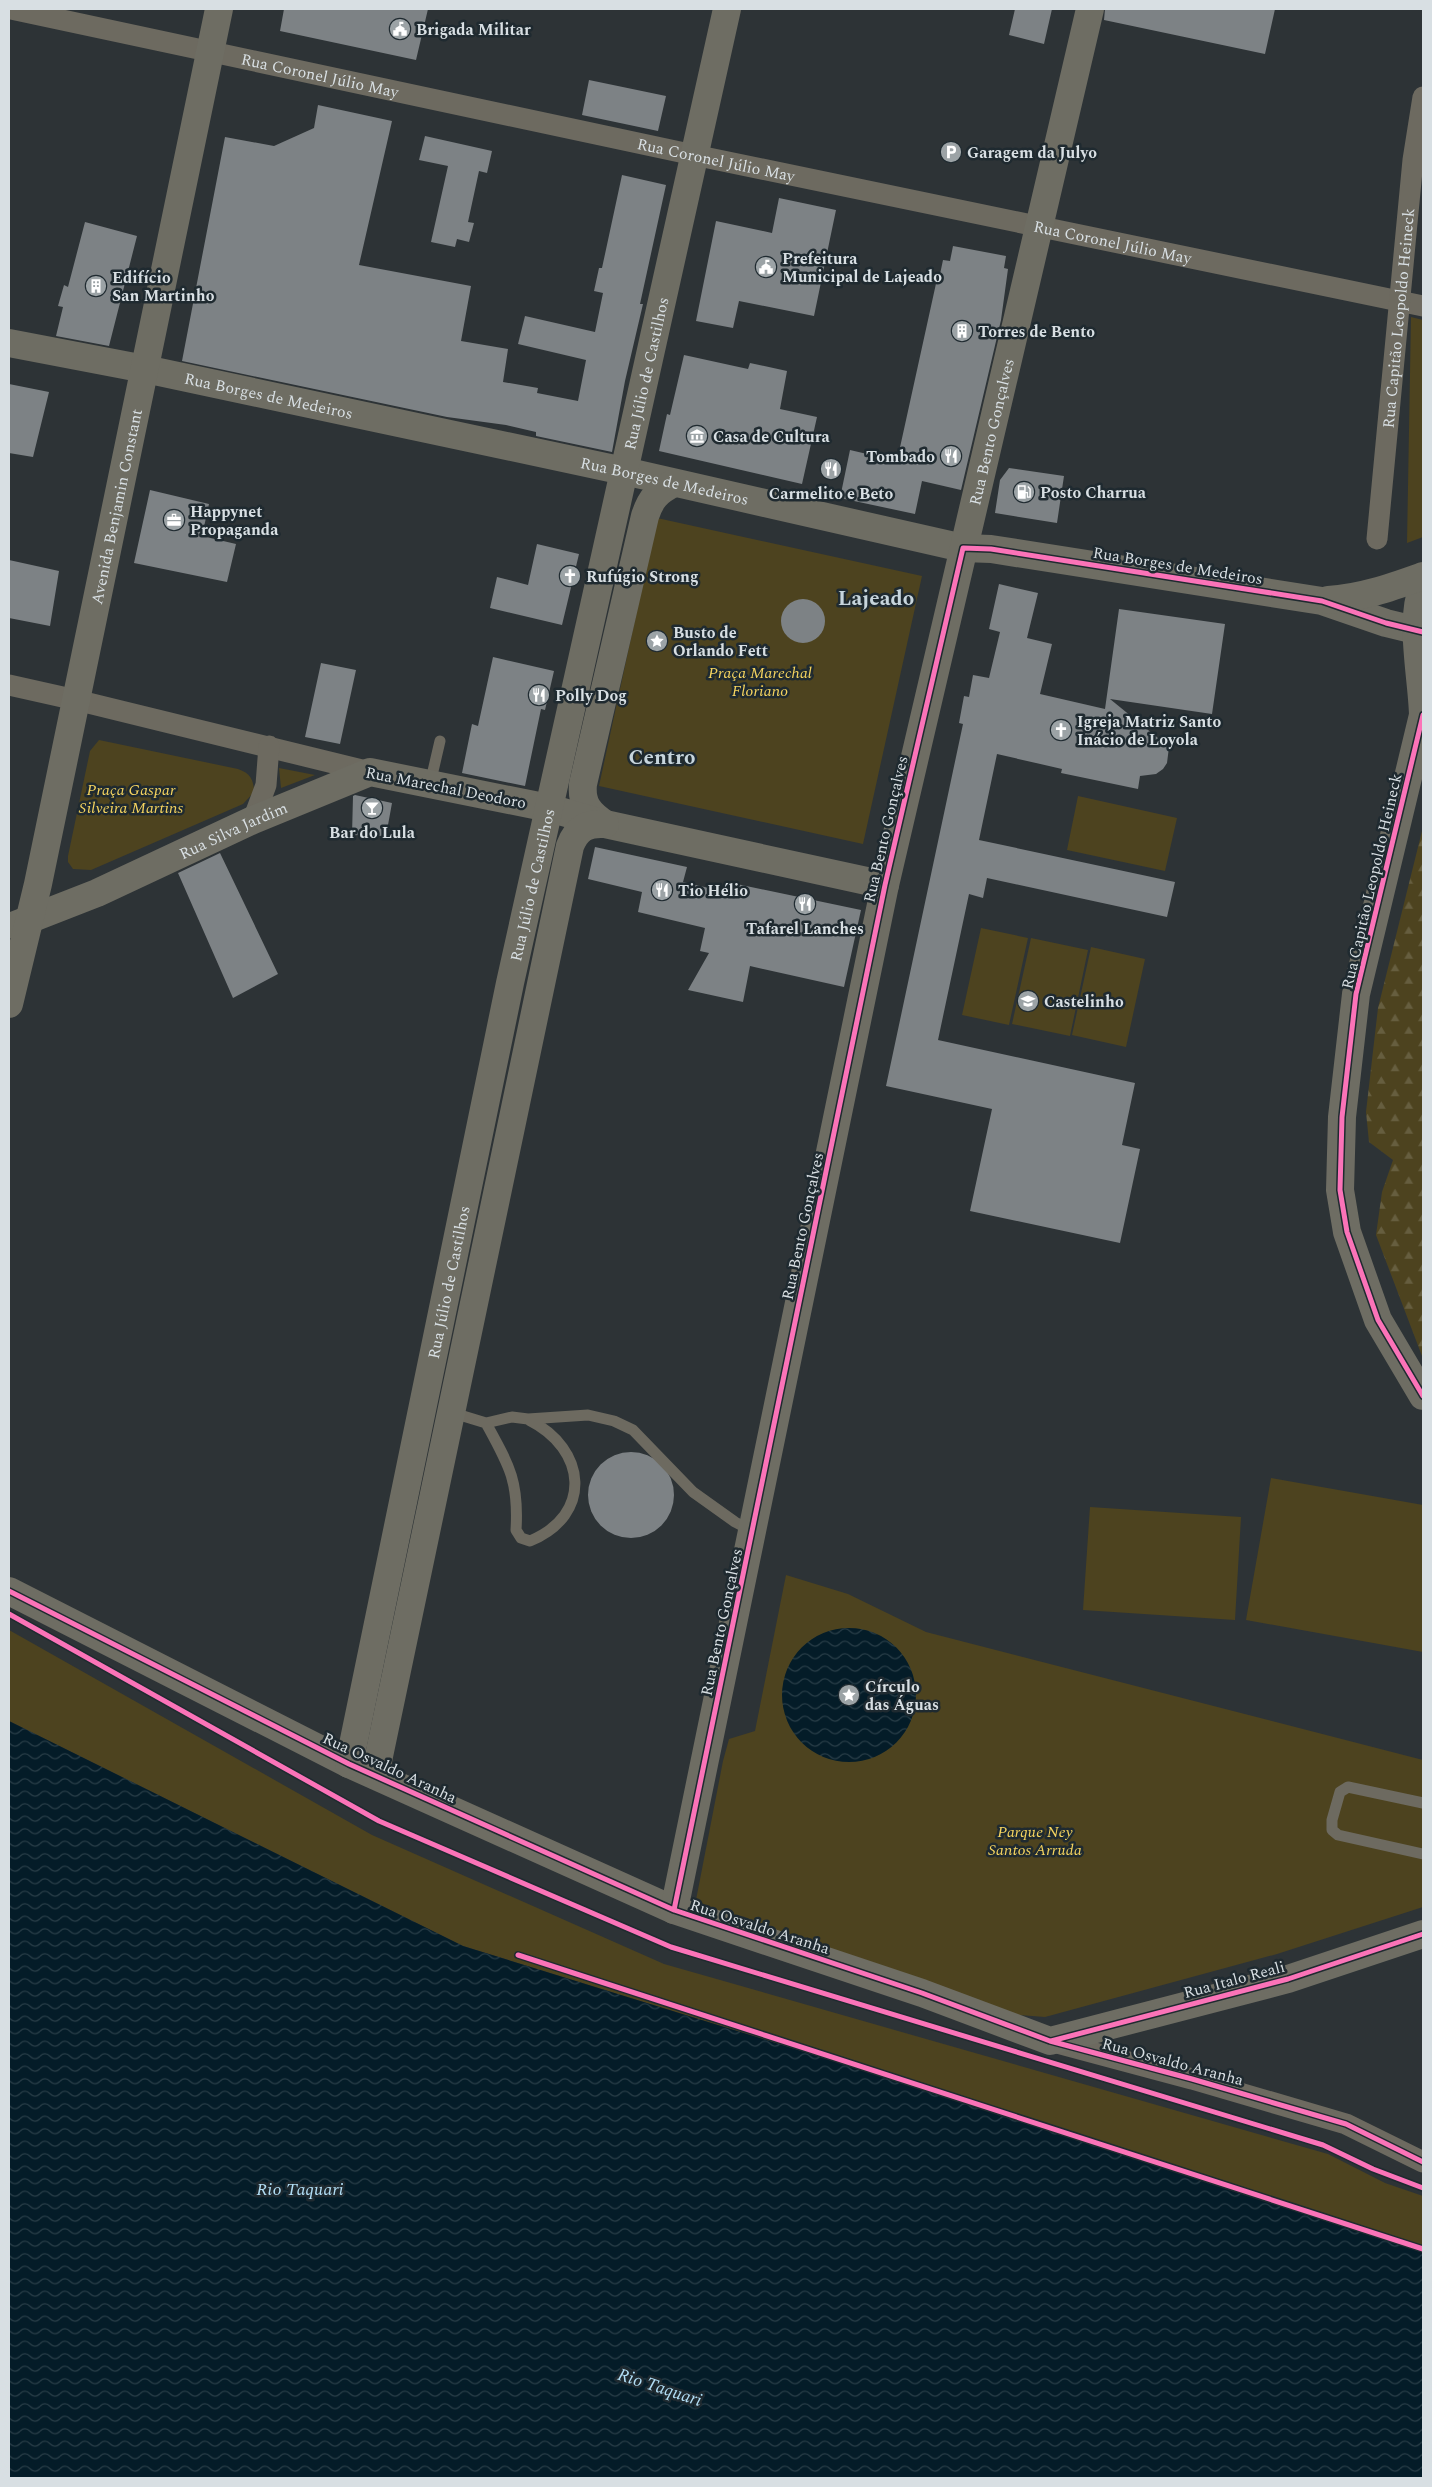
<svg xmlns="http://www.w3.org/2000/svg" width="1432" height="2487" font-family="Spectral,serif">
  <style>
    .green { fill: #4d431f }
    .forest { fill: url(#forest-firs) }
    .water { fill: url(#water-waves) }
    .building { fill: #7d8285 }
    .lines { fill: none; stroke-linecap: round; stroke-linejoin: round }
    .lane { stroke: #6d6a60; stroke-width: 11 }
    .street { stroke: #6d6a60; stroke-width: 21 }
    .secondary { stroke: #6e6d63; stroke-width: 28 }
    .cycleway-casing { stroke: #1f2a30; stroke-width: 8 }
    .cycleway { stroke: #fb73b8; stroke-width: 5 }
    .labels { text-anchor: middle; stroke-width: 5; stroke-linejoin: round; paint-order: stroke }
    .poi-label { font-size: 16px; font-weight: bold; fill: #d8dfe3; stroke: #1f2a30; text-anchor: start }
    .street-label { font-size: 16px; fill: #d8dfe3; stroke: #1f2a30 }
    .park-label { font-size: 16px; font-style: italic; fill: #f5d45f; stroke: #1f2a30 }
    .water-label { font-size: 18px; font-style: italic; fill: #b1ddf4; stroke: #1f2a30 }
    .district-label { font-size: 21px; font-weight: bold; fill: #c7d5dc; stroke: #1f2a30 }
  </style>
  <defs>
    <pattern id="forest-firs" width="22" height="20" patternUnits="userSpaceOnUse" patternTransform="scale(1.25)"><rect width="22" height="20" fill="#4d431f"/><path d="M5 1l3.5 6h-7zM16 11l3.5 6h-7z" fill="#665e3f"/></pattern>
    <pattern id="water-waves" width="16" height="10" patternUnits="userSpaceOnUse" patternTransform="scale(1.25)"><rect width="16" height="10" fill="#041c28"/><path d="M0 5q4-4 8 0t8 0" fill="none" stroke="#283d47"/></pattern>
  </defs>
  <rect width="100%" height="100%" fill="#2d3336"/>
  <!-- green -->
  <path class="green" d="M1411,317L1423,320V537L1407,543Z
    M657,518L922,576L863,844L599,786Z
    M99,740L238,769C250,773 254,780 254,792L243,804L91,870L73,869L68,862V856L90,751Z
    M279,768L315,775L281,788Z
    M1078,796L1177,818L1165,871L1067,850Z
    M981,928L1028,938L1009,1025L962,1015Z
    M1031,938L1088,950L1070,1036L1012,1024Z
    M1091,947L1145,959L1126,1047L1072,1035Z
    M1271,1478L1423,1505V1652L1246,1620Z
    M1090,1507L1241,1517L1235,1620L1083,1610Z
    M786,1575L848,1594L926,1632L1423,1760V1907L1277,1954L1045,2017L1007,2014L703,1908L696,1900L723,1761L729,1739L755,1731Z
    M9,1630L372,1835L664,1964L1328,2154L1385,2183L1423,2196V2251L1105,2145L463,1946L9,1721Z"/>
  <!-- forest -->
  <path class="forest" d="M1423,827V1356H1422L1376,1235L1382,1192L1393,1160L1369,1142L1366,1112L1378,1008Z"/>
  <!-- water -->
  <path class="water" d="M782 1695a67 67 0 1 1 134 0a67 67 0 1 1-134 0Z
    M9,1721L463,1946L1105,2145L1423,2251V2478H9Z"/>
  <!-- building -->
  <path class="building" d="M284,9H428L416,60L280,31Z
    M1015,9H1052L1044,44L1009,35Z
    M1105,9H1275L1265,54L1104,20Z
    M589,80L666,96L658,131L582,115Z
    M318,105L392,121L359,265L471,286L461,341L508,349L503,382L538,388L537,393L578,401L586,360L518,344L525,316L595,332L603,293L594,291L599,268H602L622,175L666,185L640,304H643L625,381L612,452L536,436V432L506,425L447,417L182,361L225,137L274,146L314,128Z
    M425,136L492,151L487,173L479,171L468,222L474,223L469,242L457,239L455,247L431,242L448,166L419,160Z
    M779,198L836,210L814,316L739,301L733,328L696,321L716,221L772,233Z
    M85,222L137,236L109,346L56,336L63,307L58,306L64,285L68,287Z
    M953,246L1006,256L1004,268L1008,269L1001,320L961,490L922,481L915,514L840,498L850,450L897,461L937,279H939L943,260L950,261Z
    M684,355L748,369L750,363L787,371L780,409L817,417L802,484L659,451L667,414L670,415Z
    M9,384L49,392L33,457L9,453Z
    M1009,468L1064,476L1057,523L995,513L1000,480Z
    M150,490L209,504L202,536L236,544L227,582L134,563Z
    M537,544L579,554L562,625L490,608L497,577L528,585Z
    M9,560L59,571L50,626L9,618Z
    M999,584L1038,593L1027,638L1052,644L1040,694L1105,709L1119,609L1225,624L1212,714L1110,699L1169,747L1167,763L1163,769L1156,774L1140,776L1138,789L1061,773L1062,769L997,754L979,840L1175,882L1167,917L987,878L983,898L969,894L938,1040L1135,1083L1122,1145L1140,1149L1120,1243L970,1211L992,1109L886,1086L963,724L959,723L964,696L969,697L973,675L989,678L1000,632L989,629Z
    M781 621a22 22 0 1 1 44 0a22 22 0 1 1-44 0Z
    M493,657L554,671L545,710L541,709L525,786L462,773L472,724L478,726Z
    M321,663L356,670L340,744L305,737Z
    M355,795L392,803L386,836L352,835L353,796Z
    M595,847L687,867L683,882L730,893L732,883L861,910L844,987L750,966L743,1002L688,990L709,953L700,951L705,928L638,912L642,892L588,879Z
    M220,853L278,974L233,998L178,873Z
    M588 1495a43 43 0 1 1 86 0a43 43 0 1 1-86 0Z"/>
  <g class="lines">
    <!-- lane -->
    <path class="lane" d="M430,784L440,741
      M450,1412L486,1423L512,1417L528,1419L588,1415L614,1421L633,1430L693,1492L735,1522L752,1531
      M486,1423C509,1465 519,1481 516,1530L521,1538L530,1541C593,1515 587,1449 529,1420
      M1423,1803L1348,1787L1340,1792L1332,1820V1830L1338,1835L1423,1854"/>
    <!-- street -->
    <g class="street">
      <path id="s1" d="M11,9L694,155L1423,306"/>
      <path id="s2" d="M1377,539L1413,160L1423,97"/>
      <path d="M9,685L76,700L370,772"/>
      <path d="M253,820L266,785L269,746"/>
      <path d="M1050,2041L1192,2079L1346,2124L1423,2162"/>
    </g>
    <!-- secondary -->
    <g class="secondary">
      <path id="s3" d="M9,343L145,369L624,471L963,548L991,549L1322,601L1386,623L1423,632"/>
      <path d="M1423,587C1409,620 1422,677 1423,715L1356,994L1342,1117L1340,1190L1347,1232L1378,1320L1423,1396"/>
      <path d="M1328,600C1362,598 1392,587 1423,576"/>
      <path d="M605,824C589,813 581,804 583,784L645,516C651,498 657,492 674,483"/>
      <path id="s4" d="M15,925L97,893L253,820L370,772L549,808L605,824L885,885"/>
      <path id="s5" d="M9,1004L38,884L219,9"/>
      <path d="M9,1591L349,1764L674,1910L922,1993L1050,2041L1288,1979L1423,1934"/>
      <path id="s6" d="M349,1764L510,983L727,9"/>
      <path d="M375,1775L570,846C577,828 587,823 605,824"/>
      <path id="s7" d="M674,1910L885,885L1090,9"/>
    </g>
    <!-- cycleway casing -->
    <g class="cycleway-casing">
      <path id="cycleway" d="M1423,715L1356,994L1342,1117L1340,1190L1347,1232L1378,1320L1423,1396
        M9,1591L349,1764L674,1910L922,1993L1050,2041L1192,2079L1346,2124L1423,2162
        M9,1614L379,1821L671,1947L1323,2145L1373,2169L1423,2188
        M674,1910L885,885L963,548L991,549L1322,601L1386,623L1423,632
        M518,1955L1423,2249
        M1051,2041L1288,1979L1423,1934"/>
    </g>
    <!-- cycleway -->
    <use href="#cycleway" class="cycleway"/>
  </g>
  <!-- icons -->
  <defs>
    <g id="civic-disc" transform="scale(1.125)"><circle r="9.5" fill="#9ca3a6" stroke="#1f2a30"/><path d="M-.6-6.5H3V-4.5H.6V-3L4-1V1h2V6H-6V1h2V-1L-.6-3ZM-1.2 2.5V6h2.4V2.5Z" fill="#fff"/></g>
    <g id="parking-disc" transform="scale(1.125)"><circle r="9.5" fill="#9ca3a6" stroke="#1f2a30"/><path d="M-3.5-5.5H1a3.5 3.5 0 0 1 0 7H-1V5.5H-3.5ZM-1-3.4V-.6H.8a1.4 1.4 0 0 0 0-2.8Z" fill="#fff"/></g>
    <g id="building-disc" transform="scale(1.125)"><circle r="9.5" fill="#9ca3a6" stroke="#1f2a30"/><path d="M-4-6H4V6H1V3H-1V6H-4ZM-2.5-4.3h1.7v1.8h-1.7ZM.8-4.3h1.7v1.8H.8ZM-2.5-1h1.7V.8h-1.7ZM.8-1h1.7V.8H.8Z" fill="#fff"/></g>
    <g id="museum-disc" transform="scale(1.125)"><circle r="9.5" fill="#9ca3a6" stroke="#1f2a30"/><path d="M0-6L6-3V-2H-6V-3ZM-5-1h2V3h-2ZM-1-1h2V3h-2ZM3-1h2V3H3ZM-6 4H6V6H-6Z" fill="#fff"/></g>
    <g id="restaurant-disc" transform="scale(1.125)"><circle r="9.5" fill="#9ca3a6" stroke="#1f2a30"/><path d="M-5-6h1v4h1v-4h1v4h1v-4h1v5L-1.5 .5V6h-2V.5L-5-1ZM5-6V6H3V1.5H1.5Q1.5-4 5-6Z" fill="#fff"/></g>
    <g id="fuel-disc" transform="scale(1.125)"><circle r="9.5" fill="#9ca3a6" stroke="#1f2a30"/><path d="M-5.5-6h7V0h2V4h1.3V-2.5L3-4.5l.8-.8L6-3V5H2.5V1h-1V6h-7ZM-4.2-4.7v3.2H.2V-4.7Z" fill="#fff"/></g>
    <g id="office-disc" transform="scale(1.125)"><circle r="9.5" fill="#9ca3a6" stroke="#1f2a30"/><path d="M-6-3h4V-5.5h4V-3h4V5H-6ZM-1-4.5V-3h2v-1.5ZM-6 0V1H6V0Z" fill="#fff"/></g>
    <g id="church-disc" transform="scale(1.125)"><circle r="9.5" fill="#9ca3a6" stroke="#1f2a30"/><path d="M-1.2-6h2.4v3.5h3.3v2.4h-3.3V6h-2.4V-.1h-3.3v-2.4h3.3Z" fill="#fff"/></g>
    <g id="sight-disc" transform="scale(1.125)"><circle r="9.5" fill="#9ca3a6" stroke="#1f2a30"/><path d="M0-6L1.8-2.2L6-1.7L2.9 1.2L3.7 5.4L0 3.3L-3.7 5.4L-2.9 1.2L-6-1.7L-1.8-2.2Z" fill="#fff"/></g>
    <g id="bar-disc" transform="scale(1.125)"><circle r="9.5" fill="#9ca3a6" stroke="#1f2a30"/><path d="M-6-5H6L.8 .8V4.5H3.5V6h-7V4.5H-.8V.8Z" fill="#fff"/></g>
    <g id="school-disc" transform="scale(1.125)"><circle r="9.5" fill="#9ca3a6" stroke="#1f2a30"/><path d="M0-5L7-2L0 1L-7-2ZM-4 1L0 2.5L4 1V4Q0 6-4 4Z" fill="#fff"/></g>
  </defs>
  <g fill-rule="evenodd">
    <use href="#civic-disc" x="400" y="29"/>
    <use href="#parking-disc" x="951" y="152"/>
    <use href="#civic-disc" x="766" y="267"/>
    <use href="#building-disc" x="96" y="286"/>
    <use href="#building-disc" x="962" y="331"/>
    <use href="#museum-disc" x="697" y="436"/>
    <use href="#restaurant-disc" x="951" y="456"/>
    <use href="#restaurant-disc" x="831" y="469"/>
    <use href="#fuel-disc" x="1024" y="492"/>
    <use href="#office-disc" x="174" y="520"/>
    <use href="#church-disc" x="570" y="576"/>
    <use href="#sight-disc" x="657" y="641"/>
    <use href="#restaurant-disc" x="539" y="695"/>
    <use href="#church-disc" x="1061" y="730"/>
    <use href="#bar-disc" x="372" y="808"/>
    <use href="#restaurant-disc" x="662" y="890"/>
    <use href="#restaurant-disc" x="805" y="904"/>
    <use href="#school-disc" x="1028" y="1001"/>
    <use href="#sight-disc" x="849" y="1695"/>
  </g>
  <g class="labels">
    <!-- poi labels -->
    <g class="poi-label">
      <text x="416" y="35">Brigada Militar</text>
      <text x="967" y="158">Garagem da Julyo</text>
      <text x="782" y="264">Prefeitura<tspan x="782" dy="18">Municipal de Lajeado</tspan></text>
      <text x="112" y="283">Edifício<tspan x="112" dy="18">San Martinho</tspan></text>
      <text x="978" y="337">Torres de Bento</text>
      <text x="713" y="442">Casa de Cultura</text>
      <text x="935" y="462" text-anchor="end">Tombado</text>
      <text x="1040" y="498">Posto Charrua</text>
      <text x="831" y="499" text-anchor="middle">Carmelito e Beto</text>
      <text x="190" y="517">Happynet<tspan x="190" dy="18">Propaganda</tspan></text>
      <text x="586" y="582">Rufúgio Strong</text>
      <text x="673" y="638">Busto de<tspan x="673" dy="18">Orlando Fett</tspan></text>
      <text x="555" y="701">Polly Dog</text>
      <text x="1077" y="727">Igreja Matriz Santo<tspan x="1077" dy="18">Inácio de Loyola</tspan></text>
      <text x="372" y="838" text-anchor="middle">Bar do Lula</text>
      <text x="678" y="896">Tio Hélio</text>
      <text x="805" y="934" text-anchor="middle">Tafarel Lanches</text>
      <text x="1044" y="1007">Castelinho</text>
      <text x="865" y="1692">Círculo<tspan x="865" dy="18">das Águas</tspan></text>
    </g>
    <!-- street labels -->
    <g class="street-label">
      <text dy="6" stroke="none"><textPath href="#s1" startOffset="316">Rua Coronel Júlio May</textPath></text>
      <text dy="6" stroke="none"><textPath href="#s1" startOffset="721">Rua Coronel Júlio May</textPath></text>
      <text dy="6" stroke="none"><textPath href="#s1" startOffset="1126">Rua Coronel Júlio May</textPath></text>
      <text dy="6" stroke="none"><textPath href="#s2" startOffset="222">Rua Capitão Leopoldo Heineck</textPath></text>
      <text dy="6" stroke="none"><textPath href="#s6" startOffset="1422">Rua Júlio de Castilhos</textPath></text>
      <text dy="6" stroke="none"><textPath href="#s3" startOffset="265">Rua Borges de Medeiros</textPath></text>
      <text dy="6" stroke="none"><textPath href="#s7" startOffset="1512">Rua Bento Gonçalves</textPath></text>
      <text dy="6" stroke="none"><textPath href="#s3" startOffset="670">Rua Borges de Medeiros</textPath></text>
      <text dy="6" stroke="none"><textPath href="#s5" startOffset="509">Avenida Benjamin Constant</textPath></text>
      <text transform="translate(1178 565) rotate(9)" y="6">Rua Borges de Medeiros</text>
      <text transform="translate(446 787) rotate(11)" y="6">Rua Marechal Deodoro</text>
      <text transform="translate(885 829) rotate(-77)" y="6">Rua Bento Gonçalves</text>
      <text dy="6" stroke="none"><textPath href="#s4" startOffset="238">Rua Silva Jardim</textPath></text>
      <text transform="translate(1371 881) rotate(-77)" y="6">Rua Capitão Leopoldo Heineck</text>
      <text dy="6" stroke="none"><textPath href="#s6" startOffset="898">Rua Júlio de Castilhos</textPath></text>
      <text transform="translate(802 1226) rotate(-78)" y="6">Rua Bento Gonçalves</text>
      <text dy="6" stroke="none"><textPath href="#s6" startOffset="492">Rua Júlio de Castilhos</textPath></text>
      <text transform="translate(721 1622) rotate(-78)" y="6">Rua Bento Gonçalves</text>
      <text transform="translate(390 1767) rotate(25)" y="6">Rua Osvaldo Aranha</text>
      <text transform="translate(760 1926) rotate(18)" y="6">Rua Osvaldo Aranha</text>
      <text transform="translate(1234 1979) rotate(-15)" y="6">Rua Italo Reali</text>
      <text transform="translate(1173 2061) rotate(15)" y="6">Rua Osvaldo Aranha</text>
    </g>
    <!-- park labels -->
    <g class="park-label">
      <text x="760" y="678">Praça Marechal<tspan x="760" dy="18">Floriano</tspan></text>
      <text x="131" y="795">Praça Gaspar<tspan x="131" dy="18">Silveira Martins</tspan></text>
      <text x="1035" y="1837">Parque Ney<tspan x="1035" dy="18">Santos Arruda</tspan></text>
    </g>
    <!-- water labels -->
    <g class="water-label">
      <text x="300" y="2195">Rio Taquari</text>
      <text transform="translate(660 2387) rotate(18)" y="6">Rio Taquari</text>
    </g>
    <!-- district labels -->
    <g class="district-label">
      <text x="876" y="605">Lajeado</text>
      <text x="662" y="764">Centro</text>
    </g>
  </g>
  <!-- border -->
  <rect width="1432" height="2487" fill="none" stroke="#d8dfe3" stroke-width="20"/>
</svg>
